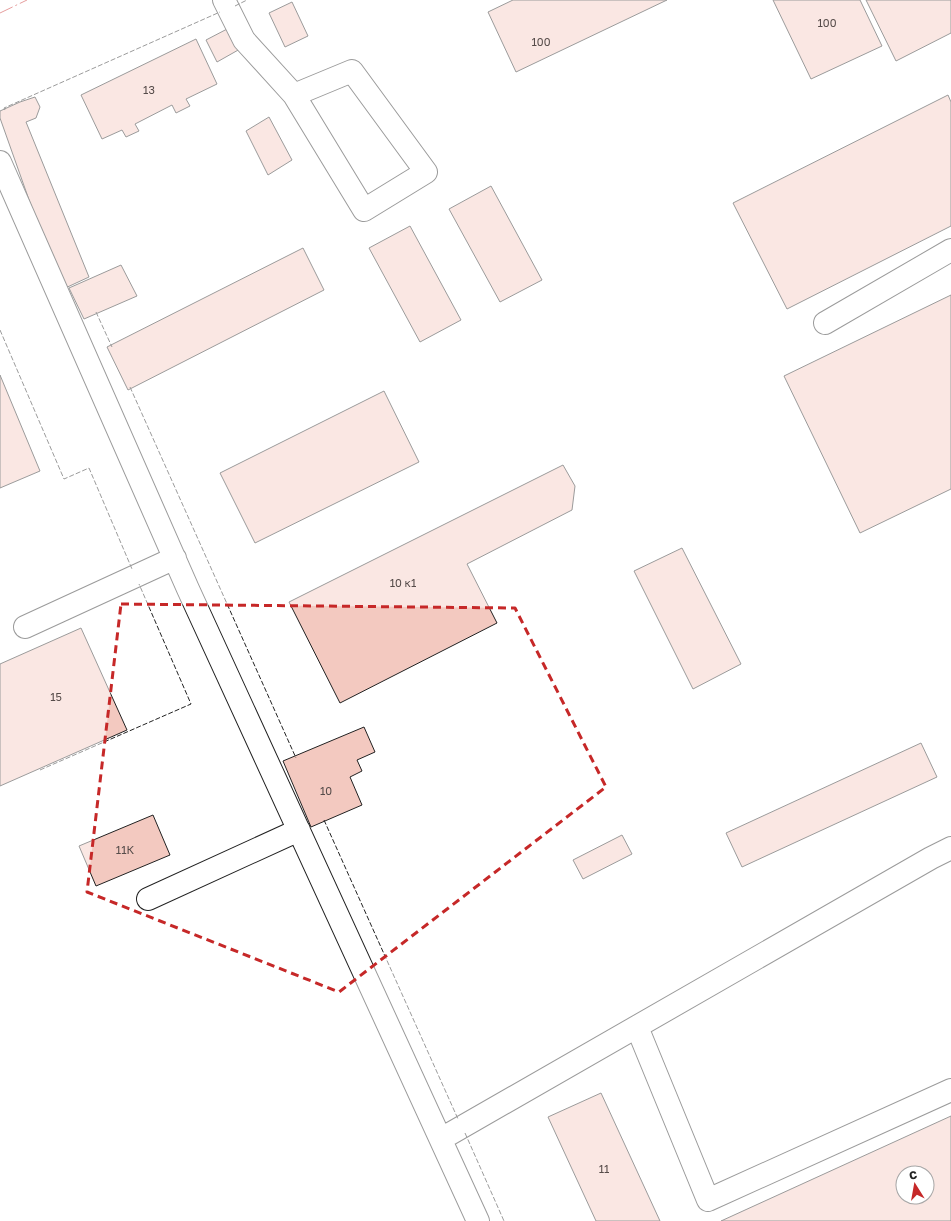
<svg xmlns="http://www.w3.org/2000/svg" width="951" height="1221" font-family="'Golos Text',sans-serif">
  <style>
    .building { fill: #f3c9c0; stroke: #222; fill-rule: evenodd }
    .lines { fill: none; stroke-linecap: round; stroke-linejoin: round }
    .minor-casing { stroke: #222; stroke-width: 24 }
    .minor { stroke: #fff; stroke-width: 22 }
    .fence { stroke: #222; stroke-width: 1; stroke-dasharray: 5 2; stroke-linecap: butt }
    .power { stroke: #c62828; stroke-width: 1; stroke-dasharray: 14 3 2 3; stroke-linecap: butt }
    .marked { fill: none; stroke: #c62828; stroke-width: 3; stroke-dasharray: 8 5; stroke-linejoin: round }
    .labels { text-anchor: middle; stroke-width: 3; stroke-linejoin: round; paint-order: stroke }
    .number-label { font-size: 11px; fill: #564c4a }
  </style>
  <rect width="100%" height="100%" fill="#fff"/>
  <!-- building -->
  <path class="building" d="M513,0H667L516,72L488,12Z
    M773,0H860L882,46L811,79Z
    M866,0H951V33L896,61Z
    M292,2L308,36L285,47L269,13Z
    M229,28L240,49L217,62L206,40Z
    M196,39L217,84L186,99L190,106L176,113L172,105L135,124L139,131L126,137L122,130L102,139L81,95Z
    M948,95L951,102V226L787,309L733,203Z
    M35,97L40,107L36,118L26,122L89,277L61,290L0,118V111L20,102Z
    M269,117L292,160L268,175L246,131Z
    M491,186L542,280L500,302L449,209Z
    M410,226L461,320L420,342L369,248Z
    M303,248L324,290L128,390L107,347Z
    M121,265L137,296L84,319L69,288Z
    M951,295V489L860,533L784,376Z
    M0,375L40,471L0,488Z
    M384,391L419,462L255,543L220,473Z
    M563,465L575,486L572,510L467,564L497,623L340,703L289,602Z
    M682,548L741,664L693,689L634,571Z
    M81,628L127,730L0,786V664Z
    M364,727L375,752L357,760L362,771L350,777L362,805L311,827L283,761Z
    M921,743L937,777L742,867L726,833Z
    M153,815L170,855L96,886L79,846Z
    M622,835L632,854L583,879L573,860Z
    M601,1093L660,1221H596L548,1117Z
    M951,1116V1221H721ZM903,1173H927V1197H903Z"/>
  <g class="lines">
    <!-- minor casing -->
    <g class="minor-casing">
      <path id="minor" d="M224,0L244,40L294,95L364,210L426,172L352,71L294,95
        M0,162L188,589L478,1221
        M825,323L951,250
        M25,627L175,558
        M148,899L299,830
        M637,1027L708,1200L951,1090
        M441,1139L931,858L951,848"/>
    </g>
    <!-- minor -->
    <use href="#minor" class="minor"/>
    <!-- fence -->
    <path class="fence" d="M235,6L247,0
      M5,110L4,108L220,12
      M96,312L112,347
      M0,330L64,479L89,468L132,569
      M130,387L296,758
      M40,770L191,704L139,584
      M324,820L458,1119
      M465,1133L504,1221"/>
    <!-- power -->
    <path class="power" d="M0,13L27,0"/>
  </g>
  <!-- marked area -->
  <path d="M0 0H951V1221H0ZM121,604L515,608L606,787L339,992L87,892Z" fill="#fff" fill-opacity=".55" fill-rule="evenodd"/>
  <path class="marked" d="M121,604L515,608L606,787L339,992L87,892Z"/>
  <g class="labels">
    <!-- number labels -->
    <g class="number-label">
      <text x="827" y="27">100</text>
      <text x="541" y="46">100</text>
      <text x="149" y="94">13</text>
      <text x="403" y="587">10 к1</text>
      <text x="56" y="701">15</text>
      <text x="326" y="795">10</text>
      <text x="125" y="854">11К</text>
      <text x="604" y="1173">11</text>
    </g>
  </g>
  <!-- north arrow -->
  <g transform="translate(915 1185) rotate(349)"><circle r="19" fill="#ffffff" stroke="#a7a7a7"/>
  <path d="M0-3L7 15L0 10L-7 15Z" fill="#c62828"/>
  <text y="-6" font-size="11" font-weight="bold" text-anchor="middle" fill="#222222">С</text>
  </g>
</svg>
